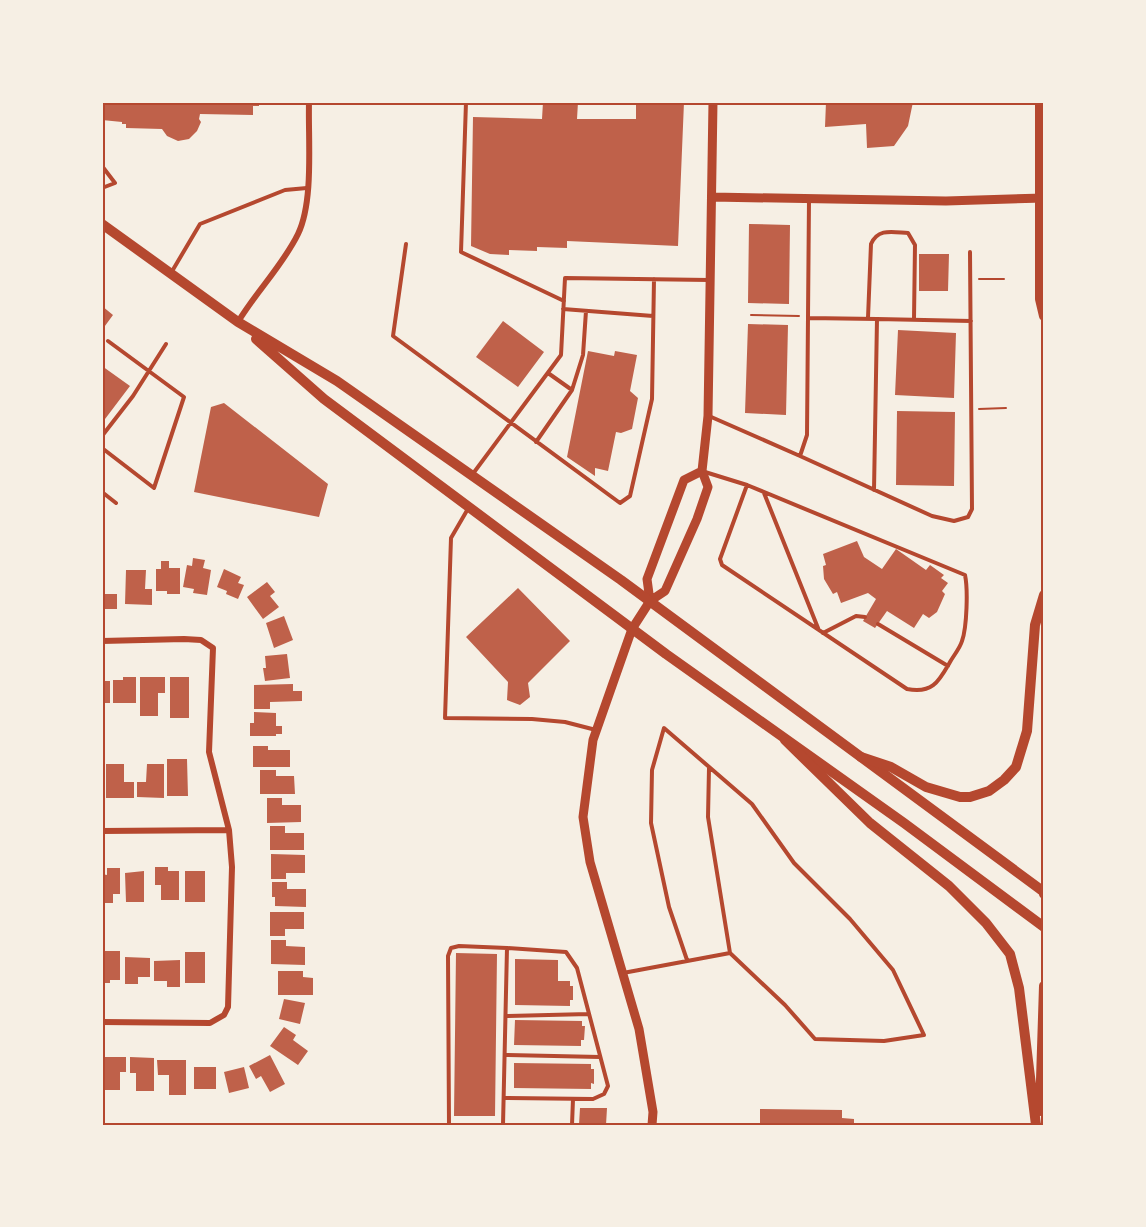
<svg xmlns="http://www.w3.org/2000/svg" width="1146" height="1227" font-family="Mulish,sans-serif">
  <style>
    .building { fill: #bf614a }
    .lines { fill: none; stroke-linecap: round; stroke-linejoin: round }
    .path { stroke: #b5482f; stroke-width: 2 }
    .service { stroke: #b5482f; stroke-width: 4 }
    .minor { stroke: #b5482f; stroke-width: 6 }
    .tertiary { stroke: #b5482f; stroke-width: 9 }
    .secondary { stroke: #b5482f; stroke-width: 10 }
    .primary { stroke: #b5482f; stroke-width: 10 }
    .neatline { fill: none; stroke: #b5482f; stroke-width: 2 }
  </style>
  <rect width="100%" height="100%" fill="#f6efe4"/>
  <!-- building -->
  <path class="building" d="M102,102H259V106H253V115L200,114L199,119L201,122L197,131L189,139L178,141L167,136L162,129L126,128V124H122V122L102,120Z
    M543,102H578L577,119H636V102H684L678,246L567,241V248L537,247V251L509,250V255L490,254L471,246L473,117L542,119Z
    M826,102H913L908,126L894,146L867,148L866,124L825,127Z
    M749,224L790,225L789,304L748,303Z
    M919,254H949L948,291H919Z
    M102,306L113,315L102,330Z
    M503,321L544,352L518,387L476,357Z
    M748,324L788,325L786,415L745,413Z
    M898,330L956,333L954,398L895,395Z
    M588,351L614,356L615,351L637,355L630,391L638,398L632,429L621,433L616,432L608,471L595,468V476L567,457Z
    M102,366L130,386L102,423Z
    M224,403L328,484L319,517L194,492L211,407Z
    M897,411L955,412L954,486L896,485Z
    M857,541L864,557L882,569L896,549L926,570L930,565L944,575L941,578L948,583L942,591L945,594L937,612L929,618L923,614L914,628L887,611L875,628L863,621L876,599L868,593L841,603L837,592L833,594L824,579L823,566L826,565L823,554Z
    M193,558L205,560L203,568L211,570L207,595L193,593L194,589L183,587L187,565L192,566Z
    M161,561H169V568H180V594H167V591H156V569H161Z
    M224,569L241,577L238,583L244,585L238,599L226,594L227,591L217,587Z
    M126,570H146L145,589H152V605L125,604Z
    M102,574H105V594H117V609H102Z
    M267,582L275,592L270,596L279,607L263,619L247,597Z
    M518,588L570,641L528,683L530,697L520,705L507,700L508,682L466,637Z
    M284,616L293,640L274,648L266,623Z
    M287,654L290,678L265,681L263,668H266L265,656Z
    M123,677H136V703H113V680H123Z
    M140,677H165V693H158V716H140Z
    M170,677H189V718H170Z
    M102,681H110V703H102Z
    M293,684V691H302V701L270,702V709H254V685Z
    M254,712L276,713V726H282V734H276V736H250V723H254Z
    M253,746H268V750H290V767H253Z
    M167,759H187L188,796H167Z
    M106,764H124V782H134V798H106Z
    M147,764H164V798L137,797V782H146Z
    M260,770H276V776H294L295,794H260Z
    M267,798H282V805H301V822L267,823Z
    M270,826H285V833H304V850H270Z
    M271,854L305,855V873H286V879H271Z
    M155,867H168V871H179V900H161V885H155Z
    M107,868H120V894H113V903H102V874L107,875Z
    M144,871V902H126L125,873Z
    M185,871H205V902H185Z
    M272,882H287V889H306V907L275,906V897H272Z
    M270,912H304V929H285V936H270Z
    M271,940H286V946L305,947V965L271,964Z
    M103,951H120V980H110V983H102Z
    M185,952H205V983H185Z
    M456,953L497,954L495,1116H454Z
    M125,957L150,958V977H138V984H125Z
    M515,959L558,960V981H570V986H573V1000H570V1006L515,1005Z
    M180,960V987H167V981H154V961Z
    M278,971H303V977L313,978V995H278Z
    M284,999L305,1003L300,1024L279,1019Z
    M515,1020L582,1021V1026H585L584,1040H581V1046L514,1045Z
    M284,1027L296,1035L293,1040L308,1051L298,1065L270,1046Z
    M270,1055L285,1084L270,1092L261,1076L256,1079L249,1066Z
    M103,1057H126V1072H120V1090H103Z
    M130,1057L154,1058V1091H136V1073H130Z
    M157,1060H186V1095H169V1075H158Z
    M514,1063L591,1064V1069H594V1084L591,1083V1089L514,1088Z
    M194,1067H216V1089H194Z
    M244,1067L249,1088L229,1093L224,1072Z
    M580,1108H607L606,1125H579Z
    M760,1109L842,1110V1118L854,1119V1125H760Z"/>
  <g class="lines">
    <!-- path -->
    <path class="path" d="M979,279H1004
      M751,315L799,316
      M979,409L1006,408"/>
    <!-- service -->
    <path class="service" d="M466,102L461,252L564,301
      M102,166L115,183L102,188
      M406,244L393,336L620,503L630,496L652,399L654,279
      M171,273L200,224L285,190L307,188
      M563,309L653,316
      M808,318L877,319L874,490
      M868,318L871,244C878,228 892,232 908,233L915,245L914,319
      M877,319L971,321
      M572,390L583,355L586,311
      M709,416L800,456L807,435L809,199
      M102,436L133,396L166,344
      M536,442L572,390L548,373
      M102,448L154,488L184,397L108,341
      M800,456L932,516L954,521L968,517L972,509L970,252
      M705,472L747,485L965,575C968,589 967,627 962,641C960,648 954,655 950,662C939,681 933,694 907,689L722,565L720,559L747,485
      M472,475L561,355L565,278L709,280
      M102,492L116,503
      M764,493L818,628
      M469,507L451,538L445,718L532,719L565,722L596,730
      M878,624L948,666
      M823,633L856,616L865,617
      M709,768L708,817L730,953
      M623,973L730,953L785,1005L815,1039L884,1041L924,1035L893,970L850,919L794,863L752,804L664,728L652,770L651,823L669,907L687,960
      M506,1016L589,1014
      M505,1055L600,1057
      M449,1125L448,956L451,948L459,946L507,948
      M503,1125L507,948L566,952L577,968L608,1086L604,1094L593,1099L504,1098
      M572,1125L573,1099"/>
    <!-- minor -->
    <path class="minor" d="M238,322C256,292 283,265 298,234C314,201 308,140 309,102
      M102,641L184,639L201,640L213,648L209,752L229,830L232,867L228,1007L224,1015L210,1023L102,1022
      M102,831L229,830"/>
    <!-- tertiary -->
    <path class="tertiary" d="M712,197L946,201L1044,198
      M650,601L647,579L684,480L702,471
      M652,1125L653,1112L639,1029L590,862L583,817L593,740L632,629L650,601L665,591L697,519L708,487L702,471L708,416L713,102"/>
    <!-- secondary -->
    <path class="secondary" d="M102,224L238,322L337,381L621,580L1044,892
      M256,339L324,399L666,654L904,823L1044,927"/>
    <!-- primary -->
    <path class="primary" d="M1040,102V299L1044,316
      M785,740L870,823L949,886L986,923L1010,954L1019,988L1036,1125
      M861,757L891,767L926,787L960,797H970L989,791L1004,780L1016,767L1027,731L1035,625L1044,595
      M1044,892V894
      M1040,1111L1044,986"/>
  </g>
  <!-- border -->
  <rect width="1146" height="1227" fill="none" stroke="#f6efe4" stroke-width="207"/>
  <rect x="104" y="104" width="938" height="1020" class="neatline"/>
</svg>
